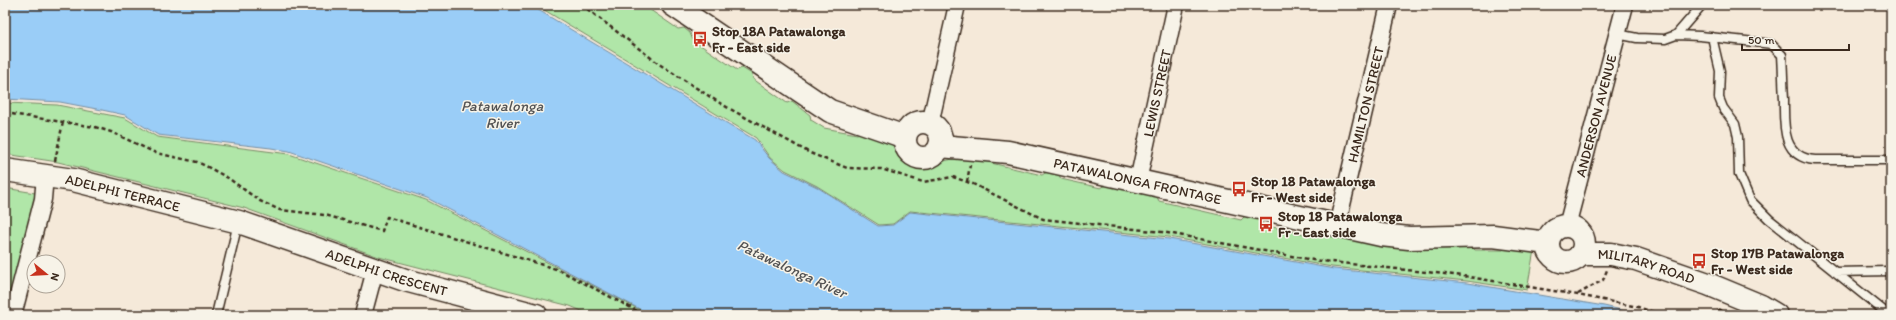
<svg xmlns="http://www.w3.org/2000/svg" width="1896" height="320" font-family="Itim,sans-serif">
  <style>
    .green { fill: #b0e6a8; stroke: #768863 }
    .water { fill: #9acdf7; stroke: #748ca0 }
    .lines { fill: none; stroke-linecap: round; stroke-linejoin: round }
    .lane-casing { stroke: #3b2a1e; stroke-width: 11 }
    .street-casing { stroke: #3b2a1e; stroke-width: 19 }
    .secondary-casing { stroke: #3b2a1e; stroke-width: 25 }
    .path { stroke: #3b2a1e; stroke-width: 2.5; stroke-dasharray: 4 3; stroke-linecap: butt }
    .lane { stroke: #f7f3e8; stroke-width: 8 }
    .street { stroke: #f7f3e8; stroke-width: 16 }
    .secondary { stroke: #f7f3e8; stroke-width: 22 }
    .labels { text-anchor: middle; stroke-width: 3; stroke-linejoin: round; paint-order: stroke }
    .poi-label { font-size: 14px; font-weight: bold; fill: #3b2a1e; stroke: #f7f3e8; text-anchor: start }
    .street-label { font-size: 14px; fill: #3b2a1e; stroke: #f7f3e8 }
    .water-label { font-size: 15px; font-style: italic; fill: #535354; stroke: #f7f3e8 }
  </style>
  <rect width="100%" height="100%" fill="#f5e9d9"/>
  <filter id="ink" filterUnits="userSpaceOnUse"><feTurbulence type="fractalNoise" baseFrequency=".025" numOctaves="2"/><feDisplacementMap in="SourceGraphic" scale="8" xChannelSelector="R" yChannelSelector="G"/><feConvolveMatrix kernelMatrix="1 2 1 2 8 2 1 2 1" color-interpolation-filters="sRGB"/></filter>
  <g filter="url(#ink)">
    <!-- green -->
    <path class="green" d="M536,5H643L678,29L684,28L690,33L693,40L737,70L742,68L752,74L753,79L787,103L792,101L810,115L811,120L824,128L857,134L862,131L887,140L908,160L921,168L935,167L944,161L957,158H985L991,163L1042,175L1047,172L1059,175L1061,179L1101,188L1106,185L1156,195L1159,201L1241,220L1246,215L1261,219L1263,225L1310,235L1315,232L1387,246L1470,245L1475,250H1503L1508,246L1534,250L1527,290L1467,281L1332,267L1169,237L910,211L893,224L879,225L817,186L785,170L770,158L756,138Z
      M5,103L57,105L125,118L157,137L289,154L426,200L650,315H591L570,306L379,257L244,208L58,162L5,154Z
      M5,188L35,193L37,199L5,315Z"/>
    <!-- water -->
    <path class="water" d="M5,5H530L755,140L769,158L784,171L817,187L878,226L893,225L910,212L1169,239L1334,269L1467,283L1604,306L1643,315H651L427,198L289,151L271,148L158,135L125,115L102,110L60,102L5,99Z"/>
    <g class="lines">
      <!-- lane casing -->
      <g class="lane-casing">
        <path id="lane" d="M1617,34L1637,38L1665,39L1676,35L1700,36L1755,42L1771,44L1782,55C1783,70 1783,84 1784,99C1784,124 1781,157 1815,160H1891
          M1676,35L1702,5
          M1712,37L1720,71L1719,98L1723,108L1735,124L1738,137L1739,174L1750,200L1769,219L1889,315
          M1835,272L1891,271
          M216,315L238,223"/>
      </g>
      <!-- street casing -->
      <g class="street-casing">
        <g id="street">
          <path d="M930,124L957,5"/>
          <path id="s1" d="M1138,181L1176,5"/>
          <path id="s2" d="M1337,226L1389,5"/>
          <path id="s3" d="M1567,226L1625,5"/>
          <path d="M13,315L43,199L45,176"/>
          <path d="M363,315L375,270"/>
        </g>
      </g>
      <!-- secondary casing -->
      <g class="secondary-casing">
        <g id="secondary">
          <path d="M673,5L830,111L905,137"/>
          <circle cx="923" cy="140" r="18"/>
          <path id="s4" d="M940,146L1008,152L1381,235L1409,238L1493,236L1548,243"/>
          <path id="s5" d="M5,170L73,180L239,222L405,280L536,315"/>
          <circle cx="1566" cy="244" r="18"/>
          <path id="s6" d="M1581,254H1611L1636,259L1708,284L1761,306L1776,315"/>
        </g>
      </g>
      <!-- path -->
      <path class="path" d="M582,5L659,64L723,105L810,153L847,168L881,169L923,182L953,177L973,184L1043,219L1162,232L1313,260L1463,276L1578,295L1638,307L1662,315
        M5,113L95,127L111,132L156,153L197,162L206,166L228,178L260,201L280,210L325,215L382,231L387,217L559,270L645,315
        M55,161L63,122
        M967,182L970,165
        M1578,294L1603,280L1607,270
        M1718,309L1727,315"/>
      <!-- lane -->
      <use href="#lane" class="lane"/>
      <!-- street -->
      <use href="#street" class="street"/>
      <!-- secondary -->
      <use href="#secondary" class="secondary"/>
    </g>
  </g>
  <!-- icons -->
  <defs>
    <g id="bus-bare" transform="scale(1.2)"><path d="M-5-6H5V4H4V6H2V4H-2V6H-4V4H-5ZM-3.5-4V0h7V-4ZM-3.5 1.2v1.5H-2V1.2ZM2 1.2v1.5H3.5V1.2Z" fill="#c8321e" stroke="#f7f3e8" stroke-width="2.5" paint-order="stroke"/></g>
  </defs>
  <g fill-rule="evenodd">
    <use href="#bus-bare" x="700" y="39"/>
    <use href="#bus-bare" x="1239" y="189"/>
    <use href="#bus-bare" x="1266" y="224"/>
    <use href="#bus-bare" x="1699" y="261"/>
  </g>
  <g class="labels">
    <!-- poi labels -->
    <g class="poi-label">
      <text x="712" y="36">Stop 18A Patawalonga<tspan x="712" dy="16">Fr - East side</tspan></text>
      <text x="1251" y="186">Stop 18 Patawalonga<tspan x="1251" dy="16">Fr - West side</tspan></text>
      <text x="1278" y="221">Stop 18 Patawalonga<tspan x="1278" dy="16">Fr - East side</tspan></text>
      <text x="1711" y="258">Stop 17B Patawalonga<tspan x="1711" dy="16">Fr - West side</tspan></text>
    </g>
    <!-- street labels -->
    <g class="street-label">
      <text dy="5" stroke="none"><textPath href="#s1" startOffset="90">LEWIS STREET</textPath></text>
      <text dy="5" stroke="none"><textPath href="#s2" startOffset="125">HAMILTON STREET</textPath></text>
      <text dy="5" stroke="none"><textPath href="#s3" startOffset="114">ANDERSON AVENUE</textPath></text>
      <text dy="5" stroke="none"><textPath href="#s4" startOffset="201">PATAWALONGA FRONTAGE</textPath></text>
      <text dy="5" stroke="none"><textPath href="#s5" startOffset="120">ADELPHI TERRACE</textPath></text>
      <text dy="5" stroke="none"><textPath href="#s6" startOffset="67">MILITARY ROAD</textPath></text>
      <text dy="5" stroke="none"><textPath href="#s5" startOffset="396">ADELPHI CRESCENT</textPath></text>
    </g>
    <!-- water labels -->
    <g class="water-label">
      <text x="502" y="111">Patawalonga<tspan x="502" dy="17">River</tspan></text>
      <text transform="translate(792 269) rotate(25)" y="5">Patawalonga River</text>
    </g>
  </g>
  <!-- margin -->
  <rect width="1896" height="320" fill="none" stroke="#f7f3e8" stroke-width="20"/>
  <rect x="10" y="10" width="1876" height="300" fill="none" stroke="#3b2a1e" stroke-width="1.5" filter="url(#ink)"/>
  <!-- north arrow -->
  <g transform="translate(46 274) rotate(108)"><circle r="19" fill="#f7f3e8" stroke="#aca397"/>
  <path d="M0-3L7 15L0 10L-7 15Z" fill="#c8321e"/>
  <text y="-6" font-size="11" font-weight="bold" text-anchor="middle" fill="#3b2a1e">N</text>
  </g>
  <!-- scale -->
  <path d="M1742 44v6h107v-6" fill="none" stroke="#3b2a1e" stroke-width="2"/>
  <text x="1748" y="44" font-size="12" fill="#3b2a1e" stroke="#f7f3e8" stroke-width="3" paint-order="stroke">50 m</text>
</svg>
